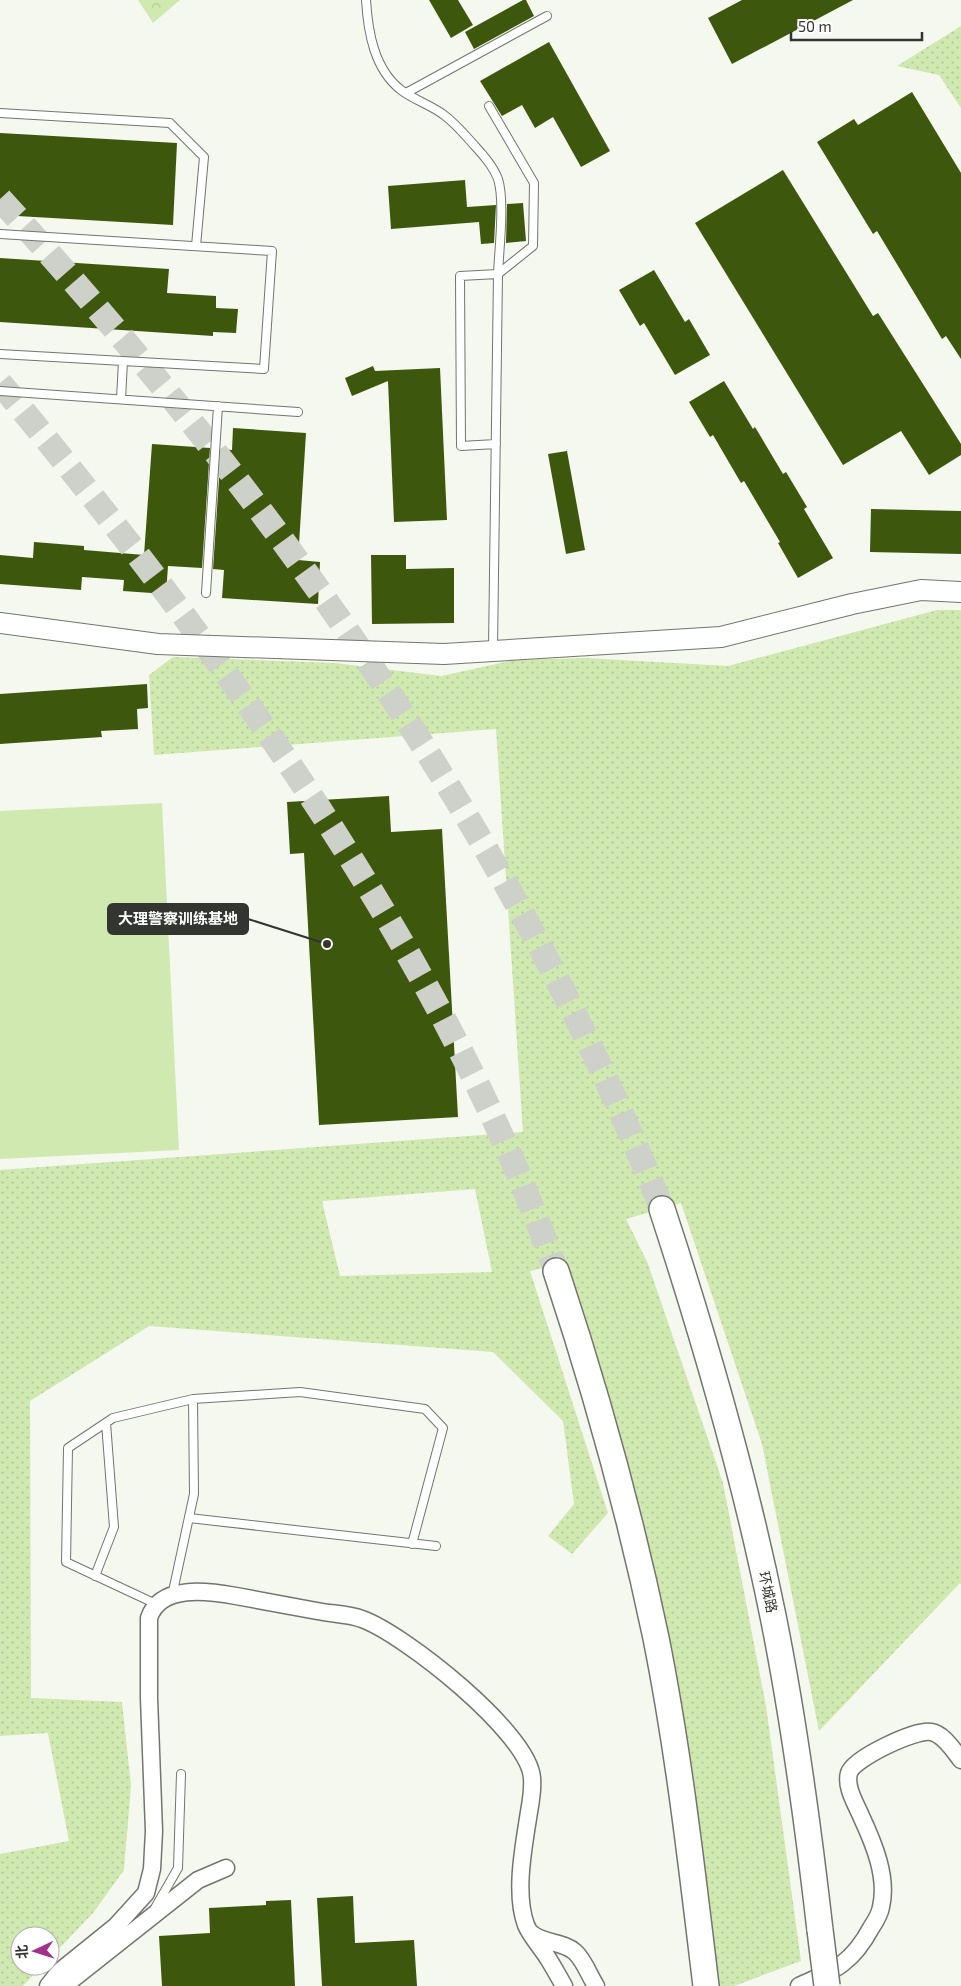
<svg xmlns="http://www.w3.org/2000/svg" width="961" height="1986" font-family="'Exo 2','Noto Sans SC',sans-serif">
  <style>
    .grass { fill: url(#grass-dots); fill-rule: evenodd }
    .forest { fill: url(#forest-crowns) }
    .park { fill: #cfe9b1 }
    .building { fill: #3d580c }
    .lines { fill: none; stroke-linecap: round; stroke-linejoin: round }
    .primary-tunnel { stroke: #cdd1c9; stroke-width: 25; stroke-dasharray: 25 12; stroke-linecap: butt }
    .service-casing { stroke: #72766e; stroke-width: 10 }
    .minor-casing { stroke: #72766e; stroke-width: 19 }
    .tertiary-casing { stroke: #72766e; stroke-width: 22 }
    .primary-casing { stroke: #72766e; stroke-width: 28 }
    .service { stroke: #fff; stroke-width: 8 }
    .minor { stroke: #fff; stroke-width: 16 }
    .tertiary { stroke: #fff; stroke-width: 20 }
    .primary { stroke: #fff; stroke-width: 25 }
    .primary-bridge-casing { stroke: #72766e; stroke-width: 28; stroke-linecap: butt }
    .primary-bridge { stroke: #fff; stroke-width: 25 }
    .labels { text-anchor: middle; stroke-width: 5; stroke-linejoin: round; paint-order: stroke }
    .street-label { font-size: 14px; fill: #333531; stroke: #fff }
    .leader { fill: none; stroke: #333531; stroke-width: 2 }
    .callout-dot { fill: #333531; stroke: #fff; stroke-width: 2 }
    .callout { fill: #333531; stroke: #333531; stroke-width: 2 }
    .callout-label { font-size: 15px; text-anchor: middle; font-weight: bold; fill: #fff }
  </style>
  <defs>
    <pattern id="grass-dots" width="8" height="8" patternUnits="userSpaceOnUse" patternTransform="scale(1.25)"><rect width="8" height="8" fill="#cfe9b1"/><path d="M2 2h.1M6 6h.1" fill="none" stroke="#b2c899" stroke-width="1.8" stroke-linecap="round"/></pattern>
    <pattern id="forest-crowns" width="20" height="18" patternUnits="userSpaceOnUse" patternTransform="scale(1.25)"><rect width="20" height="18" fill="#cfe9b1"/><path d="M2 6a3 3 0 1 1 6 0M12 15a3 3 0 1 1 6 0" fill="none" stroke="#b2c899"/></pattern>
  </defs>
  <rect width="100%" height="100%" fill="#f4f8ef"/>
  <!-- grass -->
  <path class="grass" d="M961,26V108L939,75L897,66Z
    M937,610H961V1585L960,1583L819,1731L762,1444L681,1203L626,1219L648,1264L723,1483L766,1706L801,1961L734,1986H714L667,1659L572,1291L566,1263L530,1271L608,1513L572,1554L548,1536L574,1504L563,1421L493,1352L149,1326L30,1401L31,1698L122,1702L131,1786L124,1870L93,1913L50,1958V1936H20V1966H42L23,1986H0V1854L69,1841L48,1733L0,1736V1170L523,1132L496,729L154,755L149,675L173,657L335,663L441,676L514,660L586,658L728,666ZM475,1189L492,1272L340,1276L322,1201Z"/>
  <!-- forest -->
  <path class="forest" d="M138,0H180L153,23Z"/>
  <!-- park -->
  <path class="park" d="M162,803L179,1150L0,1159V811Z"/>
  <!-- building -->
  <path class="building" d="M429,0H458L473,25L451,38Z
    M523,0H526L534,16L474,49L465,32Z
    M742,0H853L732,64L708,18Z
    M549,42L610,151L581,167L553,117L535,128L522,105L502,116L480,81Z
    M912,92L961,173V359L946,336L942,339L877,231L873,234L817,142L854,119L858,125Z
    M0,133L177,143L173,225L0,215Z
    M783,170L873,316L878,313L961,444V455L929,475L901,431L843,465L695,223Z
    M465,180L467,207L496,205L494,243L481,244L479,222L391,229L388,186Z
    M523,203L526,241L506,243L507,204Z
    M0,258L169,269L167,293L216,296V308L238,309L236,333L213,332V336L0,322Z
    M654,270L685,322L689,319L710,355L675,375L644,323L640,326L619,290Z
    M373,366L375,371L440,368L447,520L394,522L388,381L352,396L345,378Z
    M724,381L753,429L755,427L783,474L786,472L807,507L804,509L833,558L798,578L778,543L780,542L744,481L741,483L713,435L710,437L689,402Z
    M233,428L306,433L298,560L320,562L318,604L222,598L224,570L213,569L221,449L232,450Z
    M152,444L210,448L202,568L168,566L166,594L123,591L124,580L82,577L81,590L0,584V555L33,558L34,542L84,546V550L144,555Z
    M567,451L585,550L566,554L548,454Z
    M871,509L961,511V554L870,552Z
    M371,555H406V569L454,568V623L372,624Z
    M147,684L148,708L137,709L138,729L101,731L102,737L0,744V694Z
    M389,796L391,832L442,829L458,1117L319,1125L304,853L290,854L287,802Z
    M353,1896L355,1943L414,1940L417,1986H322L317,1898Z
    M291,1900L295,1986H162L159,1936L210,1933L209,1908L266,1905V1901Z"/>
  <g class="lines">
    <!-- primary-tunnel -->
    <path class="primary-tunnel" d="M0,199C273,497 511,832 662,1209
      M0,383C114,520 222,661 320,810C414,955 498,1107 556,1271"/>
    <!-- service casing -->
    <g class="service-casing">
      <path id="service" d="M366,0C368,32 374,69 401,90C414,100 431,105 444,115C455,123 465,135 474,145C483,155 493,166 498,179C505,201 499,250 498,274L460,276L461,446L496,444
        M406,93L547,16
        M489,106L534,183L533,246L498,274L493,649
        M0,113L170,123L204,157L196,246
        M0,234L272,251L264,369L123,361L121,399
        M0,354L123,361
        M0,391L298,412
        M206,593L218,406
        M189,1518L436,1546
        M95,1576L114,1527L106,1423
        M172,1596L194,1494L193,1399
        M156,1604L66,1562L68,1448L113,1418L193,1399L300,1392L425,1409L443,1428L412,1544
        M155,1908L178,1868L181,1774"/>
    </g>
    <!-- minor casing -->
    <g class="minor-casing">
      <path id="minor" d="M531,1933C543,1944 563,1941 575,1952C584,1960 589,1975 596,1986
        M48,1986L59,1972L116,1926L146,1893L152,1869L154,1831L149,1698V1618C160,1584 208,1591 236,1596C263,1601 290,1606 317,1611C332,1614 349,1614 362,1619C404,1634 529,1733 532,1778C533,1790 531,1801 529,1812C524,1845 514,1893 526,1925C531,1937 542,1948 549,1960C554,1968 559,1977 564,1986
        M64,1986L198,1880L226,1868
        M799,1986C813,1979 831,1973 843,1963C855,1954 864,1941 871,1928C875,1922 880,1914 881,1907C888,1877 874,1844 861,1816C856,1804 845,1787 849,1773C854,1758 916,1729 931,1732C944,1734 954,1751 961,1760"/>
    </g>
    <!-- tertiary casing -->
    <g class="tertiary-casing">
      <path id="tertiary" d="M0,623L158,644L444,654L721,637L852,604L921,590L961,592"/>
    </g>
    <!-- primary casing -->
    <g class="primary-casing">
      <path id="primary" d="M662,1209C706,1343 745,1478 773,1616C794,1720 808,1825 820,1930
        M556,1271C596,1391 630,1514 656,1638C679,1753 692,1870 706,1986"/>
    </g>
    <!-- service -->
    <use href="#service" class="service"/>
    <!-- minor -->
    <use href="#minor" class="minor"/>
    <!-- tertiary -->
    <use href="#tertiary" class="tertiary"/>
    <!-- primary -->
    <use href="#primary" class="primary"/>
    <!-- primary-bridge casing -->
    <g class="primary-bridge-casing">
      <path id="primary-bridge" d="M820,1930L827,1986"/>
    </g>
    <!-- primary-bridge -->
    <use href="#primary-bridge" class="primary-bridge"/>
  </g>
  <g class="labels">
    <!-- street labels -->
    <g class="street-label">
      <text transform="translate(768 1592) rotate(78)" y="5">环城路</text>
    </g>
  </g>
  <!-- callouts -->
  <path class="leader" d="M327 944L248 919"/>
  <circle class="callout-dot" cx="327" cy="944" r="5"/>
  <rect class="callout" x="108" y="904" width="140" height="30" rx="5"/>
  <g class="callout-label">
    <text x="178" y="924">大理警察训练基地</text>
  </g>
  <!-- north arrow -->
  <g transform="translate(35 1951) rotate(266)"><circle r="24" fill="#ffffff" stroke="#adaead"/>
  <path d="M0-4L9 19L0 12L-9 19Z" fill="#a32f89"/>
  <text y="-8" font-size="14" font-weight="bold" text-anchor="middle" fill="#333531">北</text>
  </g>
  <!-- scale -->
  <path d="M791 32v8h131v-8" fill="none" stroke="#333531" stroke-width="2.5"/>
  <text x="798" y="32" font-size="15" fill="#333531" stroke="#ffffff" stroke-width="4" paint-order="stroke">50 m</text>
</svg>
